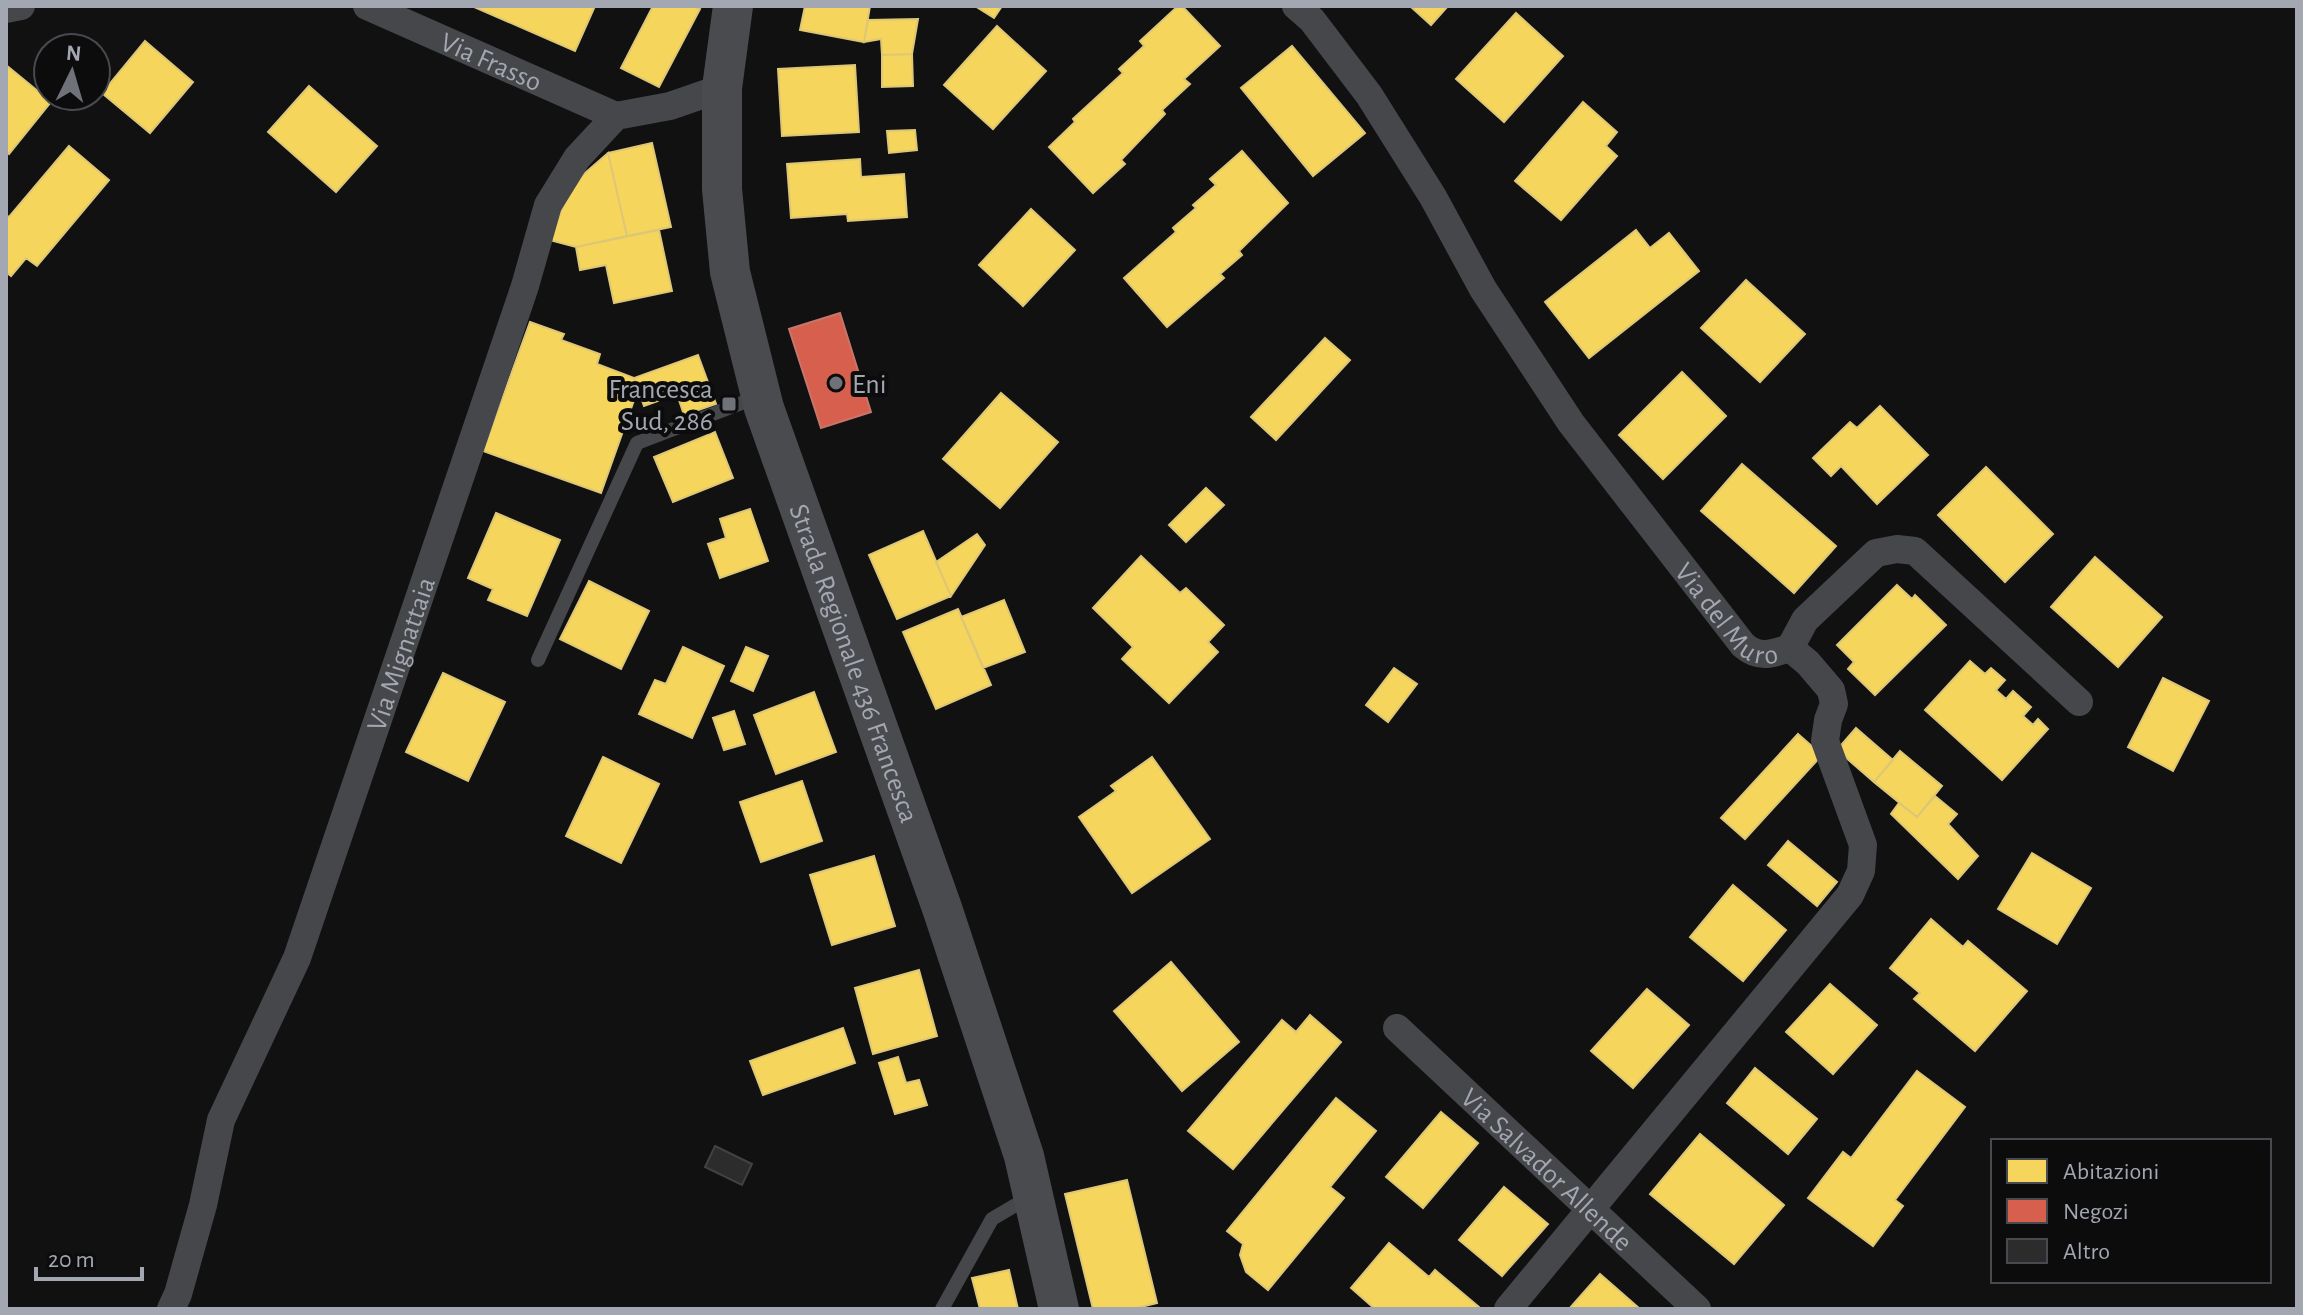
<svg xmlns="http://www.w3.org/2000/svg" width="2303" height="1315" font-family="'Alegreya Sans',sans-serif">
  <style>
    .homes { fill: #f6d55c; stroke: #ddc776; stroke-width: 2 }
    .shops { fill: #d6604d; stroke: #c7756b; stroke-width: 2 }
    .building { fill: #2c2c2d; stroke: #414245; stroke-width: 2 }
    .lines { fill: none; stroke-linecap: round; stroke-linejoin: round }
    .lane { stroke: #46474a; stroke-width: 14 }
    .street { stroke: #46474a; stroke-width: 28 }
    .secondary { stroke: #4a4b4e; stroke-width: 40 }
    .poi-dot { fill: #70727a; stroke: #0c0c0d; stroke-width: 3 }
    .labels { text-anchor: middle; stroke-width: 8; stroke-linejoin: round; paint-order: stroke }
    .street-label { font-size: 28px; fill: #a3a7b2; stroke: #0c0c0d }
    .poi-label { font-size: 28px; fill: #a3a7b2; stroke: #0c0c0d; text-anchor: start }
  </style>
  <rect width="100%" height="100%" fill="#111112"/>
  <!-- homes -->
  <path class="homes" d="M472,6H595L575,51Z
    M653,6H693L700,9L659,87L621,68Z
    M805,6H870L864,42L800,30Z
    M975,6H1002L994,18Z
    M1178,6H1182L1220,46L1184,79L1190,84L1162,110L1165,114L1121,160L1125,164L1093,193L1049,147L1075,122L1073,119L1123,73L1119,69L1144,46L1140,41Z
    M1410,6H1448L1431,25Z
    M1516,13L1563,56L1504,122L1456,79Z
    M918,19L912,54L882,55L881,39L864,42L868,20Z
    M997,26L1046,71L993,129L944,85Z
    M145,41L193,82L150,133L102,93Z
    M1292,46L1365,133L1313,176L1241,88Z
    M912,54L913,86L882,87V55Z
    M6,65L51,102L9,154L6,151Z
    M855,65L859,132L782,136L778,69Z
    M309,86L377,146L336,192L268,132Z
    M1583,102L1617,132L1606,146L1617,156L1561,220L1515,181Z
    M915,130L917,150L889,153L887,131Z
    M652,143L671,227L627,236L608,153Z
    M69,146L109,180L37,266L26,258L11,276L6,272V215L9,217Z
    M1242,151L1288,203L1239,251L1242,255L1220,274L1224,278L1167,327L1124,278L1176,232L1173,228L1196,208L1193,205L1216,185L1210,179Z
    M608,153L627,236L576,247L550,240L571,185Z
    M860,159L861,177L904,174L907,217L848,221L847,214L791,218L787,164Z
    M1031,209L1075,250L1023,306L979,265Z
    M659,230L672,291L614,303L606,265L580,270L576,247Z
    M1636,230L1650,248L1669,233L1699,271L1589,358L1545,302Z
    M1746,280L1805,334L1760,382L1701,328Z
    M530,322L564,334L561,340L600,354L597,364L634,378L638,389L601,493L483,451Z
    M1325,338L1350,360L1276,440L1251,417Z
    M698,355L716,404L684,415L677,394L644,406L634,378Z
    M1682,372L1726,416L1663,479L1619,435Z
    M1001,393L1058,442L1000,508L943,459Z
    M1880,406L1928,455L1877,504L1841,466L1831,476L1813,458L1850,422L1857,428Z
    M715,432L733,478L673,502L654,457Z
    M1742,464L1836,546L1794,593L1701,511Z
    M1986,467L2053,534L2005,582L1938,515Z
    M1206,488L1224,505L1186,542L1169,525Z
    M750,509L768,561L720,578L708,544L726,538L720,519Z
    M496,513L560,540L527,616L488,600L493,589L468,578Z
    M923,531L951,596L897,619L869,555Z
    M977,534L985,545L951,596L936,562Z
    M1141,556L1180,593L1186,588L1224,625L1208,642L1218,652L1169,703L1122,659L1133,647L1093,608Z
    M2095,557L2162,617L2118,667L2051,607Z
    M589,581L649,611L621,669L560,639Z
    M1897,585L1912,599L1915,595L1946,625L1875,695L1848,669L1854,662L1837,645Z
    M1004,600L1025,652L983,668L961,617Z
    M958,609L991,685L936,709L903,632Z
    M683,647L724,666L692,738L639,714L655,680L666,684Z
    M746,647L768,656L753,691L731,681Z
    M1970,661L1985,674L1991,668L2005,680L1996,690L2006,699L2013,691L2031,707L2023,716L2033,725L2038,719L2048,729L2002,780L1925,710Z
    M1394,668L1417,684L1388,722L1366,705Z
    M443,673L505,702L468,781L406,752Z
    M2163,678L2209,701L2173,771L2128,747Z
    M814,692L836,752L776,774L754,715Z
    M734,711L745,744L724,750L713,718Z
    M1856,728L1893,760L1874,782L1837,750Z
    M1798,734L1822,755L1745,839L1721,818Z
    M1900,751L1942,786L1917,817L1874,782Z
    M603,757L659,784L621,863L566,836Z
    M1152,757L1210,839L1132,893L1079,817L1116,791L1111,786Z
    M802,781L822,841L761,862L740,802Z
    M1935,796L1957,814L1948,824L1978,856L1958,879L1891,814L1899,803L1917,817Z
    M1788,841L1837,882L1817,906L1768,865Z
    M2032,853L2091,888L2057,944L1998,909Z
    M874,856L895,926L832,945L810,875Z
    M1733,885L1786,930L1743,981L1690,937Z
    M1931,919L1963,947L1968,941L2027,991L1975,1051L1914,999L1920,993L1890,968Z
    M1171,962L1239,1042L1182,1091L1114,1011Z
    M919,970L937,1036L873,1054L855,988Z
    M1830,984L1877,1025L1833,1074L1786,1032Z
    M1647,989L1689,1025L1633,1088L1591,1051Z
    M1310,1015L1341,1042L1233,1169L1188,1131L1282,1020L1296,1032Z
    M843,1028L855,1063L763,1095L750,1061Z
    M898,1057L906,1083L919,1080L927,1105L895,1114L879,1063Z
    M1755,1068L1817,1119L1788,1154L1727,1103Z
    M1917,1071L1965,1107L1895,1200L1903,1206L1873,1246L1808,1198L1843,1152L1851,1158Z
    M1336,1098L1376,1131L1330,1187L1344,1198L1268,1290L1246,1272L1240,1255L1243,1244L1227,1231Z
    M1441,1112L1478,1143L1423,1208L1386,1177Z
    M1700,1134L1784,1205L1734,1264L1650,1194Z
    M1127,1180L1157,1303L1133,1309H1093L1065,1194Z
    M1504,1187L1548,1224L1502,1276L1459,1240Z
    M1389,1243L1429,1277L1435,1270L1479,1307L1477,1309H1375L1351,1288Z
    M1009,1270L1018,1309H980L972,1278Z
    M1600,1274L1640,1309H1569Z"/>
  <!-- shops -->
  <path class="shops" d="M840,313L871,412L821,428L789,329Z"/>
  <!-- building -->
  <path class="building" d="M715,1146L752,1164L742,1185L705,1167Z"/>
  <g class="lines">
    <!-- lane -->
    <path class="lane" d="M538,660L637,443L760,396
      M942,1309L992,1219L1029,1197"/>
    <!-- street -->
    <g class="street">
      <path id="s1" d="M367,6L616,116"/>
      <path id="s2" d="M1296,6L1312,20L1369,95L1433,197L1483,289L1571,423L1743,645C1759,659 1772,654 1790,648L1808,663L1831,690L1834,704L1828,720L1825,741L1863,845L1861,871L1850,895L1508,1309"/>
      <path d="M6,9L21,6"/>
      <path d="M1790,648L1805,620L1876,553L1897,549L1915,551L2079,702"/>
      <path id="s3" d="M1397,1028L1697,1309"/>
      <path id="s4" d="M171,1309L178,1294L203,1205L221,1120L297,958L525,286L548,205L577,158L616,116L670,106L722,88"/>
    </g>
    <!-- secondary -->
    <path class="secondary" id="s5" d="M733,6L722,88V189L730,272L764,408L942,908L1024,1156L1059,1309"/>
  </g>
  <!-- markers -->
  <g class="poi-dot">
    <circle cx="836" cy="383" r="8"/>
    <rect x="721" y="396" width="16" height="16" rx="4"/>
  </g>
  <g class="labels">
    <!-- street labels -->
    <g class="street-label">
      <text dy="10" stroke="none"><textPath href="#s1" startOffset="136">Via Frasso</textPath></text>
      <text dy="10" stroke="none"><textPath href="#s2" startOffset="750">Via del Muro</textPath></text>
      <text dy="10" stroke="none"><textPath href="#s4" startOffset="696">Via Mignattaia</textPath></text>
      <text dy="10" stroke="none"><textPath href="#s5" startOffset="678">Strada Regionale 436 Francesca</textPath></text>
      <text dy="10" stroke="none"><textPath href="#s3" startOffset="206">Via Salvador Allende</textPath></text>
    </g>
    <!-- poi labels -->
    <g class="poi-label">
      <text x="852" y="393">Eni</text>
      <text x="713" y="398" text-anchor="end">Francesca<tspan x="713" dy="32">Sud, 286</tspan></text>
    </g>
  </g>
  <!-- border -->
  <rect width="2303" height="1315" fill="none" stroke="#a3a7b2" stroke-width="16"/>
  <!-- legend -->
  <rect x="1991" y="1139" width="280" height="144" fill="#0c0c0d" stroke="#484a4f" stroke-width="2"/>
  <rect x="2007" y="1159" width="40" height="24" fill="#f6d55c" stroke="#484a4f" stroke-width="2"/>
  <text x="2063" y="1179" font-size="24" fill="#a3a7b2">Abitazioni</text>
  <rect x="2007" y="1199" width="40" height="24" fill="#d6604d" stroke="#484a4f" stroke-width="2"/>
  <text x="2063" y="1219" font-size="24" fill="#a3a7b2">Negozi</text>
  <rect x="2007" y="1239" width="40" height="24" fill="#2c2c2d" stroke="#484a4f" stroke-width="2"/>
  <text x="2063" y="1259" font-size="24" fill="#a3a7b2">Altro</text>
  <!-- north arrow -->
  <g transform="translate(72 72) rotate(5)"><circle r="38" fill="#0c0c0d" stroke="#484a4f" stroke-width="2"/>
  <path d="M0-6L14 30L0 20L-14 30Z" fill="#70727a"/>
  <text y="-12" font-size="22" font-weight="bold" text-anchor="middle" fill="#a3a7b2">N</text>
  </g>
  <!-- scale -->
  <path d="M36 1267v12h106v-12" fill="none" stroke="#a3a7b2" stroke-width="4"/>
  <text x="48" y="1267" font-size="24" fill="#a3a7b2" stroke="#0c0c0d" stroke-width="6" paint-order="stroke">20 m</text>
</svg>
